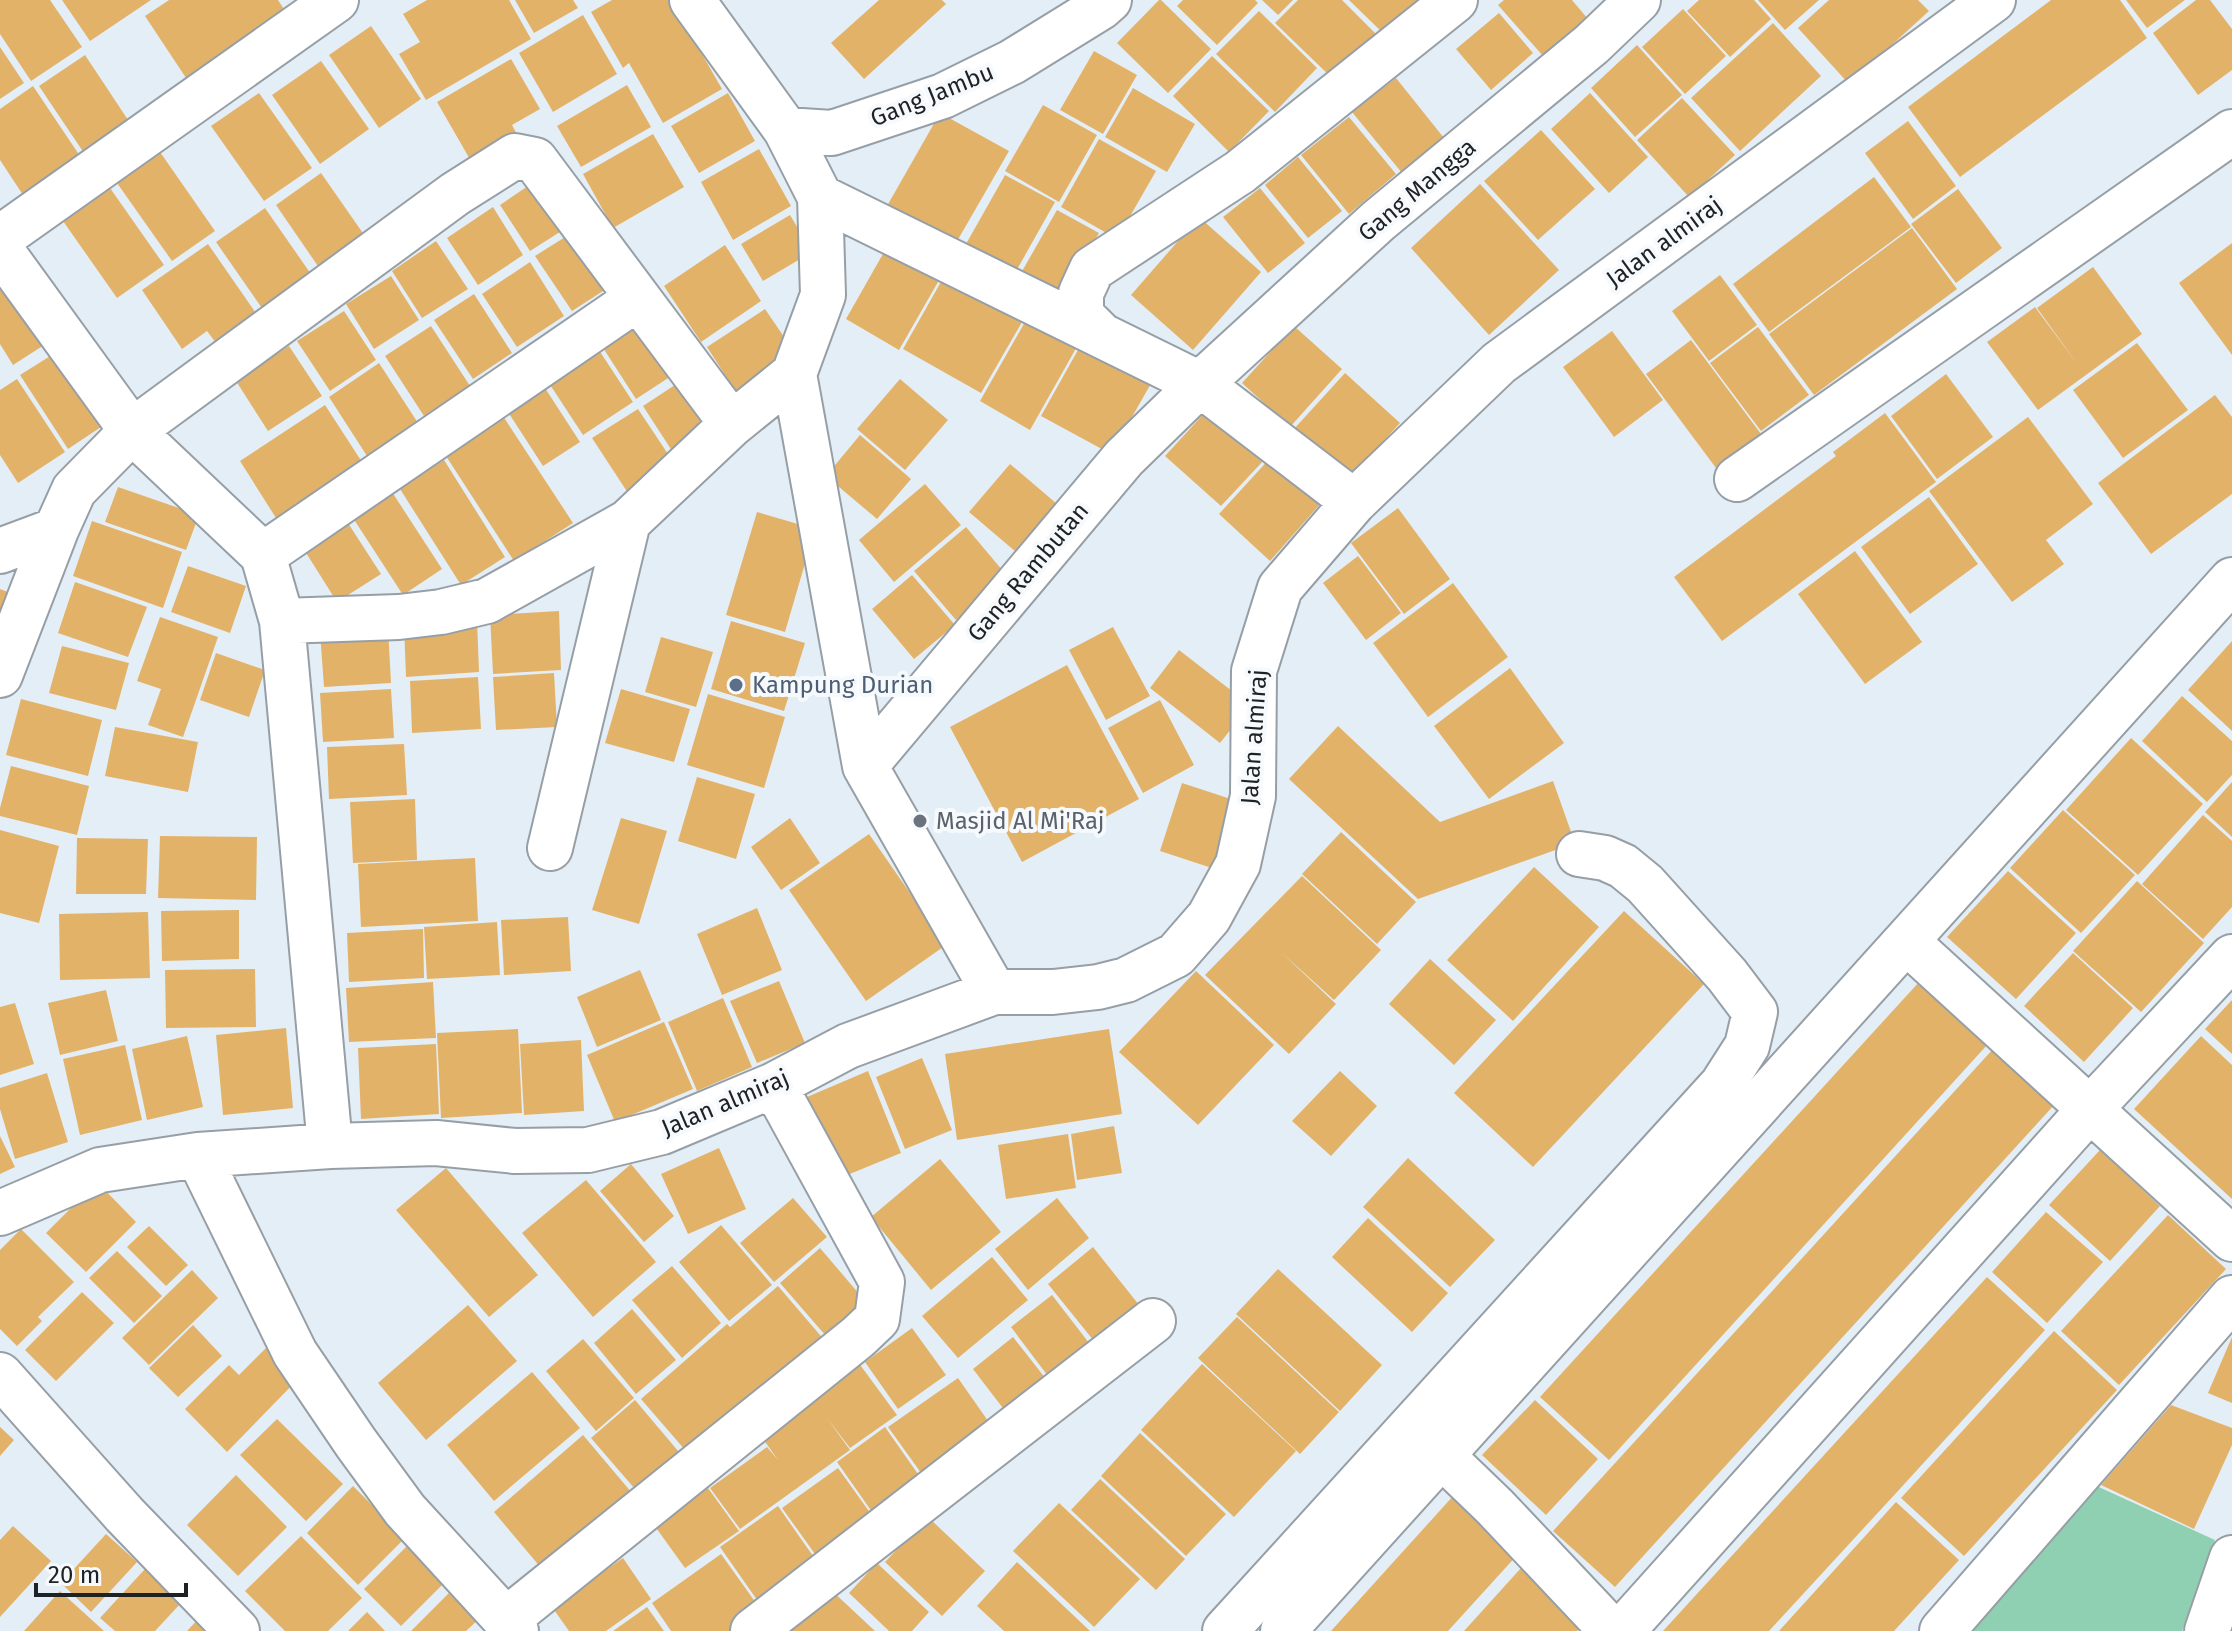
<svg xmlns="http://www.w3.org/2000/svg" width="2232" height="1631" font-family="'Fira Sans',sans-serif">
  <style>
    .green { fill: #8fd0b3 }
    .building { fill: #e3b269 }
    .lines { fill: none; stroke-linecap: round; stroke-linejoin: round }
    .street-casing { stroke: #979fa6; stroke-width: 48 }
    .secondary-casing { stroke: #979fa6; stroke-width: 48 }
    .street { stroke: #fff; stroke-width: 44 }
    .secondary { stroke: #fff; stroke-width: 44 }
    .service-dot { fill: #5c6f8a; stroke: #f6fafd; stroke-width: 3 }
    .worship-dot { fill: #6b7280; stroke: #f6fafd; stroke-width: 3 }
    .labels { text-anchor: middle; stroke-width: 8; stroke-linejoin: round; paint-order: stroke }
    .street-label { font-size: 24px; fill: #1f2225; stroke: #f6fafd }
    .service-label { font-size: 24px; fill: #4e5e75; stroke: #f6fafd; text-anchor: start }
    .worship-label { font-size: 24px; fill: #5b616d; stroke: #f6fafd; text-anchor: start }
  </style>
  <rect width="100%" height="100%" fill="#e4eef6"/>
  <!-- green -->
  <path class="green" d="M2090,1483L2215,1540L2182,1631H1958Z"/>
  <!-- building -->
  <path class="building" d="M0,0H50L82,47L31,81L0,34Z
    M62,0H151L90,41Z
    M169,0H278L293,23L194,90L145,16Z
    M427,0H509L531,39L426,100L399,54L420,42L403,14Z
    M515,0H573L578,8L534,33Z
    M612,0H671L722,89L663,123L629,63L623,68L591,12Z
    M879,0H942L946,4L864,79L831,43Z
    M1159,0H1161L1211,49L1168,93L1117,43Z
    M1183,0H1255L1258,3L1217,45L1177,6Z
    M1262,0H1293L1278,15Z
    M1298,0H1342L1376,34L1332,78L1275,23Z
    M1349,0H1420L1385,35Z
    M1504,0H1572L1588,19L1544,57L1498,5Z
    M1699,0H1754L1771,19L1730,57L1687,11Z
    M1758,0H1819L1785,30Z
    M1829,0H1918L1929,11L1849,84L1798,28Z
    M2051,0H2120L2147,38L1960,177L1908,107Z
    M2126,0H2185L2147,28Z
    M2196,0H2210L2232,29V70L2198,95L2153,33Z
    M1683,9L1726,56L1685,94L1642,47Z
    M1259,11L1317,68L1275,112L1216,54Z
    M1499,13L1533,53L1491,90L1456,49Z
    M583,15L617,74L553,112L519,53Z
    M1773,23L1821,76L1740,151L1691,98Z
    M371,26L421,99L379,128L329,55Z
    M1637,45L1682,95L1635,137L1591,88Z
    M0,47L24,83L0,99Z
    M1094,51L1137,75L1103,134L1060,110Z
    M85,55L134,129L88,159L39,86Z
    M1212,56L1269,111L1229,152L1173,96Z
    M511,59L540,109L512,125L525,149L479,175L437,102Z
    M321,61L369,129L320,164L272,95Z
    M1396,78L1444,138L1402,173L1352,112Z
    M627,85L651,127L581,167L557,126Z
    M33,86L84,162L27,201L0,160V109Z
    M1133,88L1195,124L1167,172L1105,137Z
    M259,93L312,168L264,201L211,126Z
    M728,93L755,141L699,173L671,126Z
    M1590,93L1648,157L1609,193L1551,129Z
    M1682,98L1735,155L1689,197L1637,140Z
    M1043,105L1097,135L1059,202L1005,171Z
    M940,113L1009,151L956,243L887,206Z
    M1349,117L1396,174L1349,214L1301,155Z
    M1908,121L1956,186L1913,219L1865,153Z
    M1541,130L1595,189L1538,240L1484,181Z
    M653,134L684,187L613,228L583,174Z
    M1099,139L1156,171L1117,239L1061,207Z
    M759,149L791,206L733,240L701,182Z
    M160,152L215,231L172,261L117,183Z
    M1298,157L1342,211L1308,238L1265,185Z
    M321,173L367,239L322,272L276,205Z
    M1005,175L1055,202L1015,273L966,244Z
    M1874,177L1911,227L1769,332L1733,284Z
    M540,178L571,225L530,251L500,205Z
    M1480,184L1559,270L1489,335L1411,248Z
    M110,188L164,265L117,298L63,221Z
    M1260,188L1305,243L1268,273L1223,217Z
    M1958,189L2002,248L1956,283L1911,224Z
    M493,207L523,255L478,285L447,238Z
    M265,208L313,277L264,311L216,242Z
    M1057,210L1099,233L1063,297L1021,273Z
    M790,215L812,252L763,281L741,244Z
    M1199,217L1261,272L1193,350L1131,295Z
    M581,227L617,282L572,311L535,256Z
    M1912,228L1957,289L1814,395L1769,334Z
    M892,238L946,268L899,350L846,319Z
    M436,241L468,289L422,318L392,271Z
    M2232,243V355L2179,283Z
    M208,244L260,319L219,347L207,331L182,349L142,290Z
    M725,245L761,301L701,342L664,286Z
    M530,262L564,316L517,347L482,294Z
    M0,264L55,338L13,365L0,344Z
    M2093,267L2142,334L2038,410L1987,342L2035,307L2078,365L2037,308Z
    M946,273L1025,317L981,393L903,349Z
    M1720,275L1757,325L1709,361L1672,311Z
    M391,276L419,320L374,349L346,304Z
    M474,294L512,353L473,379L434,320Z
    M641,308L682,369L636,399L596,337Z
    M765,309L797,356L738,395L707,347Z
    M344,311L376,360L330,391L297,341Z
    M1029,315L1079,343L1030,430L980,401Z
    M431,326L470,386L424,416L385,356Z
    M1294,326L1342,369L1290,427L1242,383Z
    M1758,327L1809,395L1761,431L1710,363Z
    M1612,331L1663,400L1614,437L1563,367Z
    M1691,340L1761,434L1716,468L1646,374Z
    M593,341L633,402L583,435L543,374Z
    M1083,341L1153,380L1111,454L1041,416Z
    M2137,343L2188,410L2123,458L2073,390Z
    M289,346L322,396L268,431L236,381Z
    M63,348L110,421L68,449L20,375Z
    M379,363L418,423L367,456L329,397Z
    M1345,373L1400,423L1349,479L1294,429Z
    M1946,374L1993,437L1937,479L1891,416Z
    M687,377L720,429L676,457L643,406Z
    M17,379L65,452L18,483L0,455V390Z
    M900,379L948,420L905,470L857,429Z
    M543,385L580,442L543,466L506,409Z
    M2215,395L2232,417V494L2151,554L2098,483Z
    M325,405L362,462L276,518L240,461Z
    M1209,408L1265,459L1221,506L1165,456Z
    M638,409L674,463L628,493L592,438Z
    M1885,413L1936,482L1722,641L1674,577L1836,456L1833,452Z
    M503,416L573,523L514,561L444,453Z
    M2028,417L2093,504L2046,540L2064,564L2012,602L1929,491Z
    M860,435L911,479L877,519L826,476Z
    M1272,456L1322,502L1270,561L1219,514Z
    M444,460L505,557L461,585L400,489Z
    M1010,464L1057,504L1016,552L969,512Z
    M925,484L961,525L894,582L859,540Z
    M118,487L199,515L186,550L105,522Z
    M392,492L442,569L403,595L353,518Z
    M1929,497L1978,564L1910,614L1861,547Z
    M1398,508L1450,579L1404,614L1351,543Z
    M757,512L815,529L785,632L726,615Z
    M346,520L381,574L337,602L303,548Z
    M92,521L182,552L163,608L73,576Z
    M966,527L1008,577L956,620L914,571Z
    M1855,551L1922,642L1865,684L1798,594Z
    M1358,556L1401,613L1366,640L1323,583Z
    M188,566L246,586L230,633L171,612Z
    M912,575L955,625L914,659L872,609Z
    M75,582L147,607L128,657L58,633Z
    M1453,583L1508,657L1428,717L1373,643Z
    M0,589L8,592L0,614Z
    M559,611L561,670L493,674L490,615Z
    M160,617L218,637L183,737L148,725L161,689L137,681Z
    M477,620L479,672L406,677L404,625Z
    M731,621L805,643L784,711L711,689Z
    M1113,627L1150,696L1106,720L1069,650Z
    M388,628L391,683L324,687L320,632Z
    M661,637L713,652L696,707L645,692Z
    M2232,641V731L2188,690Z
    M62,646L129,663L116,710L49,693Z
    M1179,650L1250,705L1220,743L1150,688Z
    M216,653L265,670L249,717L200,700Z
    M1067,665L1139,799L1022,862L950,727Z
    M1510,668L1564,743L1489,799L1434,726Z
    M554,673L557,727L496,730L493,677Z
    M478,677L481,729L412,733L410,681Z
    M391,689L394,738L323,742L320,693Z
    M621,689L690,709L674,762L605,743Z
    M708,694L785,717L764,788L687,765Z
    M2182,696L2232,741V775L2207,802L2142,741Z
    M21,699L102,720L88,776L6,755Z
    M1160,700L1194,765L1143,793L1108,728Z
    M1338,726L1440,822L1553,781L1575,843L1418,899L1289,779Z
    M115,727L198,742L188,792L105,776Z
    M2131,738L2203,804L2138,875L2066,810Z
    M404,744L407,795L329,799L327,747Z
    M11,766L89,786L77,835L0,816V808Z
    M697,777L755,794L736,859L678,841Z
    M2232,782V837L2205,812Z
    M1182,783L1240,802L1218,870L1160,851Z
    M415,799L417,860L353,863L350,802Z
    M2063,810L2135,875L2081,933L2010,868Z
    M2203,815L2232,841V907L2203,939L2142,884Z
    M621,818L667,831L639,924L592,910Z
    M790,818L820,863L781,890L751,847Z
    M0,830L59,846L39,923L0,913Z
    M1341,832L1416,902L1377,944L1302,874Z
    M869,834L946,945L866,1001L789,890Z
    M160,836L257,837L256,900L158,898Z
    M77,838L148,839L146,894H76Z
    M475,858L478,921L361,927L358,864Z
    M1534,867L1599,927L1513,1021L1447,960Z
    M2008,871L2076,933L2016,999L1947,937Z
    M1302,876L1381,950L1334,1000L1282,953L1336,1004L1289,1054L1205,975Z
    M2137,881L2204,943L2141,1012L2073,951Z
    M757,908L782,970L722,995L697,934Z
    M239,910V959L162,961L161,911Z
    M1624,911L1704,984L1533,1167L1454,1093Z
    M148,912L150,978L60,980L59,914Z
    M568,917L571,971L504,975L501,920Z
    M497,922L500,975L427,979L424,927Z
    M423,929L424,978L349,982L347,933Z
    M2073,953L2133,1008L2084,1062L2024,1006Z
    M1430,959L1496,1020L1454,1065L1389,1004Z
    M255,969L256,1027L166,1028L165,970Z
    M640,970L661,1020L597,1047L577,997Z
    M1196,971L1274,1045L1198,1125L1119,1052Z
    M779,981L805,1043L757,1063L730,1001Z
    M1920,981L1988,1044L1609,1460L1540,1397Z
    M433,982L436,1038L349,1042L346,988Z
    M106,990L118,1041L60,1055L48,1003Z
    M723,998L752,1067L697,1091L668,1022Z
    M2232,1000V1054L2205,1029Z
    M15,1003L34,1064L0,1075V1007Z
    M664,1022L693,1089L615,1122L587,1055Z
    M286,1028L293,1108L223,1115L216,1035Z
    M518,1029L522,1113L441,1118L437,1033Z
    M1109,1029L1122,1114L957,1140L945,1054Z
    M187,1036L203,1107L147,1120L132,1049Z
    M2201,1036L2232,1065V1199L2134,1109Z
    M581,1040L584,1111L524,1115L520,1044Z
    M436,1044L439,1114L361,1119L358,1048Z
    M125,1045L142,1120L80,1135L63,1059Z
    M1994,1048L2055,1104L1615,1587L1553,1531Z
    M922,1058L952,1130L905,1149L876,1077Z
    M868,1071L901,1153L840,1178L807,1097Z
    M1340,1071L1377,1106L1331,1156L1292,1121Z
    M47,1073L68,1142L15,1159L0,1109V1088Z
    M1114,1126L1122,1173L1077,1180L1071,1134Z
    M1068,1134L1076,1188L1006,1199L998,1145Z
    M0,1136L15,1167L0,1174Z
    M719,1148L746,1209L688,1234L661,1174Z
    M2100,1150L2160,1206L2110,1261L2049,1205Z
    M1408,1158L1495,1240L1450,1287L1363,1207Z
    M940,1159L1001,1232L931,1290L871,1217Z
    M631,1164L674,1216L644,1242L600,1191Z
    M446,1168L538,1275L489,1317L396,1210Z
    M586,1180L656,1262L593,1317L522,1233Z
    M97,1182L136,1222L86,1272L46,1233Z
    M793,1198L827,1237L774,1282L740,1243Z
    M1057,1198L1089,1238L1028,1290L995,1249Z
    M2046,1212L2103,1262L2047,1323L1992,1272Z
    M2168,1215L2226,1269L2119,1385L2061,1331Z
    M1368,1218L1448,1293L1412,1332L1332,1257Z
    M721,1225L772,1285L729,1321L679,1262Z
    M149,1226L188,1265L166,1286L127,1247Z
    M21,1229L74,1282L38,1317L42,1321L17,1346L0,1329V1250Z
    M1093,1247L1143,1310L1098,1346L1048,1284Z
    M820,1248L866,1302L826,1336L780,1283Z
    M117,1251L162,1296L134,1323L89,1278Z
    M992,1257L1028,1300L958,1358L922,1316Z
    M672,1266L721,1323L682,1358L632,1300Z
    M1278,1269L1382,1365L1340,1411L1236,1314Z
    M192,1270L218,1298L149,1365L122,1338Z
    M1987,1277L2045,1330L1897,1492L1769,1631H1663Z
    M778,1286L826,1342L692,1458L641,1399L727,1324L730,1327Z
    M82,1292L114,1323L56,1381L25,1350Z
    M1052,1295L1096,1352L1054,1384L1011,1327Z
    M468,1305L517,1361L426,1440L378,1383Z
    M632,1309L676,1360L636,1394L594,1343Z
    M1237,1317L1339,1412L1300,1454L1198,1358Z
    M193,1325L222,1356L178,1397L149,1368Z
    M912,1328L946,1375L898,1409L865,1362Z
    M2054,1331L2117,1390L1964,1556L1901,1498Z
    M1013,1337L1053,1388L1012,1420L973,1369Z
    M2232,1337V1403L2208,1393Z
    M583,1339L634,1398L596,1431L546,1371Z
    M269,1345L300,1377L227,1452L185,1409L229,1365L239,1375Z
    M858,1362L897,1415L850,1448L827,1418L850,1450L740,1529L710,1488L767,1447L778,1460L761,1436Z
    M1202,1364L1296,1451L1234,1517L1141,1430Z
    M532,1372L580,1428L494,1501L447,1445Z
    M958,1378L993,1428L924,1477L888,1427Z
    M635,1400L684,1458L641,1496L591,1438Z
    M1535,1400L1598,1459L1546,1515L1482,1455Z
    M2171,1405L2232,1428V1445L2194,1529L2101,1485Z
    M277,1419L343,1484L306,1521L240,1455Z
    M0,1427L14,1440L0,1456Z
    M885,1427L925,1484L877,1519L837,1462Z
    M1140,1433L1226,1514L1186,1556L1101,1476Z
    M583,1435L632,1493L542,1569L494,1512Z
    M838,1468L876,1521L820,1561L782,1508Z
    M236,1475L287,1527L238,1576L187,1525Z
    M1100,1479L1185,1559L1156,1590L1071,1510Z
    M353,1486L405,1538L358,1585L307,1533Z
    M708,1488L739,1531L685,1568L654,1525Z
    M1454,1495L1519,1553L1448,1631H1331Z
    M1896,1502L1959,1560L1894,1631H1779Z
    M1059,1503L1140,1579L1094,1627L1013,1551Z
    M778,1506L820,1566L762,1607L720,1547Z
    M928,1517L985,1571L942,1616L885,1562Z
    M13,1526L51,1561L0,1617V1540Z
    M106,1534L137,1562L91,1612L61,1583Z
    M301,1536L362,1598L328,1631H285L245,1591Z
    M408,1545L445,1582L401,1626L364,1589Z
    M721,1554L761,1610L731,1631H671L652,1603Z
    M623,1558L651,1599L606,1631H569L552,1607Z
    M1017,1562L1090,1631H1004L977,1606Z
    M877,1563L929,1612L912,1631H889L849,1593Z
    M1521,1568L1584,1624L1577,1631H1464Z
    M145,1569L181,1603L155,1631H115L100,1618Z
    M830,1589L875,1631H791Z
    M60,1591L104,1631H24Z
    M450,1592L479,1619L466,1631H411Z
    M647,1607L664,1631H613Z
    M367,1612L385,1631H348Z
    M203,1614L222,1631H187Z"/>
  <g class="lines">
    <!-- street casing -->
    <g class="street-casing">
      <path id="street" d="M692,0L786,130L820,197L823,295L794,374L865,766L994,992
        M786,130L832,133L943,96L1012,62L1101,7L1109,0
        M820,197L1200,384L1354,502
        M0,238L336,0
        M0,249L132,431L263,555L282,621L330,1146
        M1101,335L1081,315V293L1092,269L1240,172L1455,0
        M1737,479L2232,132
        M0,551L56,530
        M263,555L638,298
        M282,621L399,617L441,612L487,601L628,522L732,424L794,374
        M0,675L56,530L74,490L132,431L455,194L515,156L535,160L732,424
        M865,766L1124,458L1200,384L1378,221L1592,44L1638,0
        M550,848L628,522
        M1907,942L2232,1239
        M198,1155L295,1353L356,1443L405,1510L516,1631
        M0,1213L100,1170L198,1155L330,1146L436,1143L515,1151L588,1150L662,1132L774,1085L848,1046L994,992H1053L1098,987L1126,980L1176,955L1209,917L1238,864L1253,796L1254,671L1280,588L1354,502L1499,363L1993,0
        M0,1375L124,1514L237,1631
        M1442,1456L1495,1507L1612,1631
        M506,1620L858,1337L877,1319L882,1282L774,1085
        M753,1631L1153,1321
        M1225,1631L1722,1085L1747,1046L1755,1012L1727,975L1645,884L1623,866L1605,858L1579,854
        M1622,1631L2090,1109L2232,957
        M1942,1631L2232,1298
        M2207,1631L2232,1558"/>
    </g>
    <!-- secondary casing -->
    <g class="secondary-casing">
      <path id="secondary" d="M1283,1631L2232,580"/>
    </g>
    <!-- street -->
    <use href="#street" class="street"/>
    <!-- secondary -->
    <use href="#secondary" class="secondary"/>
  </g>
  <!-- markers -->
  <circle class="service-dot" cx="736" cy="685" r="8"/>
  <circle class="worship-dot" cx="920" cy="821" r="8"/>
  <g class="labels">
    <!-- street labels -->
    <g class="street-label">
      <text transform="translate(932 95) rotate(-22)" y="8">Gang Jambu</text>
      <text transform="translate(1417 190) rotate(-40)" y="8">Gang Mangga</text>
      <text transform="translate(1664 242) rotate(-36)" y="8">Jalan almiraj</text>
      <text transform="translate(1028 572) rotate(-50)" y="8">Gang Rambutan</text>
      <text transform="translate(1254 737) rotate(-86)" y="8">Jalan almiraj</text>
      <text transform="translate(725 1103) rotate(-23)" y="8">Jalan almiraj</text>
    </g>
    <!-- service labels -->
    <g class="service-label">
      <text x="752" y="693">Kampung Durian</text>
    </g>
    <!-- worship labels -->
    <g class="worship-label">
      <text x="936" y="829">Masjid Al Mi'Raj</text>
    </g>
  </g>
  <!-- scale -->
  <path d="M36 1583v12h150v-12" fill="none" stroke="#1f2225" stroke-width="4"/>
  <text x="48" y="1583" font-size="24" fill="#1f2225" stroke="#f6fafd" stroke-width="6" paint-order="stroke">20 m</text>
</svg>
